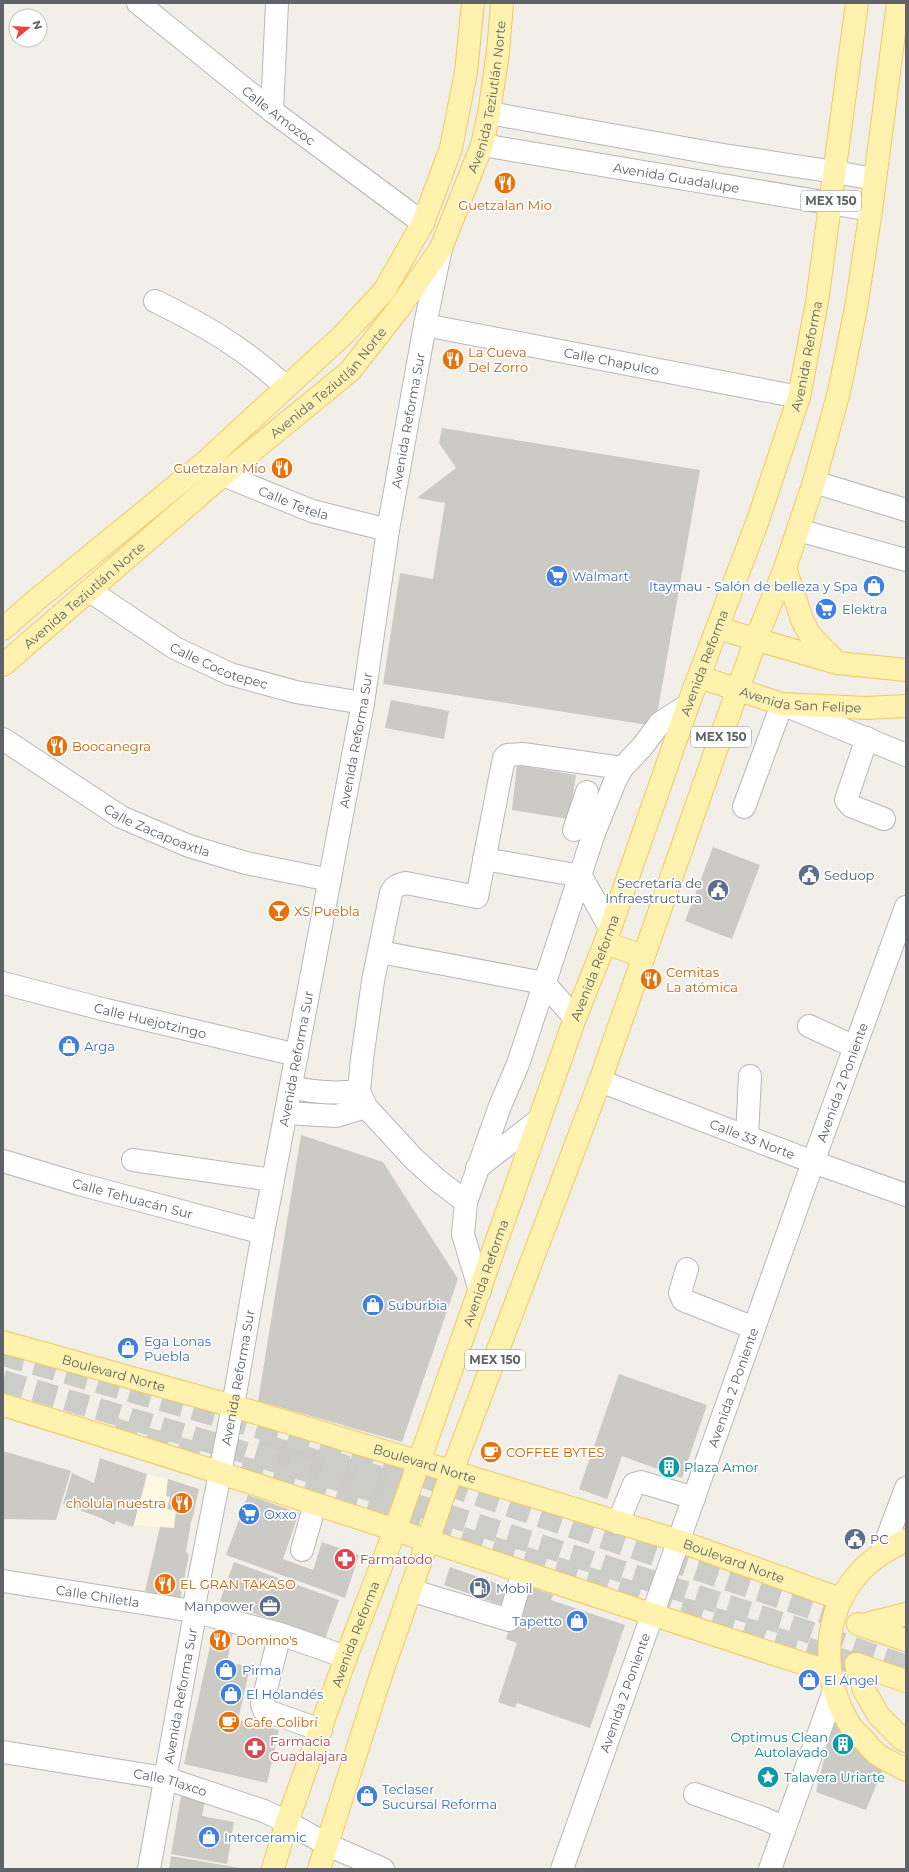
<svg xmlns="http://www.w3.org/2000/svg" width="909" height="1872" font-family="Montserrat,sans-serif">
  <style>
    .commercial { fill: #fef7e0 }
    .building { fill: #cccac5 }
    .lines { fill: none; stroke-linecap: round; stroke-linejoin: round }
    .minor-tunnel { stroke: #ccccc8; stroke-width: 22; stroke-dasharray: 22 11; stroke-linecap: butt }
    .major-tunnel { stroke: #ccccc8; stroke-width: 22; stroke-dasharray: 22 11; stroke-linecap: butt }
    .minor-casing { stroke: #b5b8bc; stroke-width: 24 }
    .major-casing { stroke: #f2c960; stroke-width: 24 }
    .minor { stroke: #fff; stroke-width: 22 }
    .major { stroke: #fff2af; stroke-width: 22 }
    .labels { text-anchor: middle; stroke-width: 3.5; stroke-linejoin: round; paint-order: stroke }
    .shield { fill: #fff; stroke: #8f9295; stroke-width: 1 }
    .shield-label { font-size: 12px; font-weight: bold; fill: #5f6368 }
    .street-label { font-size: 13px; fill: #5f6368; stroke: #fff }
    .food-label { font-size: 13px; fill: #c56008; stroke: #fff; text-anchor: start }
    .shop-label { font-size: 13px; fill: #366cbe; stroke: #fff; text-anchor: start }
    .service-label { font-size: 13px; fill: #4e5e75; stroke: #fff; text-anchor: start }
    .culture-label { font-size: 13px; fill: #0d838f; stroke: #fff; text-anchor: start }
    .health-label { font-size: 13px; fill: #be3a42; stroke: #fff; text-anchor: start }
  </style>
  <rect width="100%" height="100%" fill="#f1efe8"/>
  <!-- commercial -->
  <path class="commercial" d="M148,1475L168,1479L166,1496L170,1497L176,1511L174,1528L134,1525Z"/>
  <!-- building -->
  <path class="building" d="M442,428L700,470L655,726L383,684L400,573L433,579L445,503L417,498L456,468L439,443Z
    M391,700L449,711L444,739L385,728Z
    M517,765L576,775L569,819L512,810Z
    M713,847L760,865L732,939L685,921Z
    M301,1135L383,1162L458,1279L402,1442L258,1401Z
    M619,1374L707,1405L682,1478L622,1456L607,1499L579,1489Z
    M262,1433L397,1473L385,1504L252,1465Z
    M3,1451L71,1471L56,1520L3,1519Z
    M100,1458L147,1474L133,1527L116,1521L114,1525L101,1518L63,1504L72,1473L94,1483Z
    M168,1479L199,1489L193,1516L191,1522L186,1552L189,1555L180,1600L145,1591L160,1527L174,1528L176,1511L167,1509L170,1497L166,1496Z
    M248,1495L299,1513L283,1559L313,1570L322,1542L359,1555L345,1598L226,1555Z
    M234,1562L339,1600L325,1639L220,1601Z
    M450,1567L516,1590L510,1608L444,1585Z
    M524,1585L553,1595L551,1600L625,1625L590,1728L517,1703L515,1708L498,1702L517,1643L506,1639Z
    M214,1628L233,1632L227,1662L250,1667L238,1720L279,1730L267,1783L184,1764Z
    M834,1718L882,1771L866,1810L816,1792Z
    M181,1796L205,1801L202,1816L234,1822L227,1864L171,1854Z
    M171,1856L240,1868V1869H169Z"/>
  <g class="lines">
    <!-- minor-tunnel -->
    <path class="minor-tunnel" d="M3,1381L348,1483L803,1630L906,1666
      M326,1460L404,1485"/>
    <!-- major-tunnel -->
    <path class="major-tunnel" d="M3,1355L383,1463L858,1624
      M115,1429L220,1460L856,1664"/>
    <!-- minor casing -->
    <g class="minor-casing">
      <g id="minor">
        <path id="s1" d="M138,3L272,111L423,223"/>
        <path d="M272,111L277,3"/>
        <path d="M489,113L717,154L835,172L874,179"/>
        <path id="s2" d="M482,145L871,210"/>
        <path d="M155,301C206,326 244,348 286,387"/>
        <path id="s3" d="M425,325L799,397"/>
        <path id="s4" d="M208,465L223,475L312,511L388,530"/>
        <path d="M814,482L906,510"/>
        <path d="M798,530L906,560"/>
        <path id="s5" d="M90,591L175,648L230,674L296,692L363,703"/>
        <path d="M867,738L846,800L851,806L884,819"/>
        <path id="s6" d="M3,739L121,817L189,846L246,863L330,880"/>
        <path d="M744,807L782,704L906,755"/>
        <path d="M574,830L587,792"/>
        <path d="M484,859L581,876L610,928"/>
        <path d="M380,952L544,983L575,1018"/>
        <path id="s7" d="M3,983L106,1010L297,1055"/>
        <path d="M809,1026L855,1047"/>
        <path id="s8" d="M600,1081L813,1162L906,1195"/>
        <path d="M291,1087C315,1093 335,1094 359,1091"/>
        <path d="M286,1113L336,1116L366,1107"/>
        <path d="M747,1137L750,1076"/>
        <path d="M133,1160L273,1180"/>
        <path id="s9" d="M3,1161L79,1184L263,1233"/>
        <path d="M477,1168L539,1120"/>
        <path d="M466,1202L436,1179L414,1159L366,1107L359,1091L362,1059L373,981L391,893C394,886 398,885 406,883L477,897L500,778L504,758L507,755L523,754L622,768"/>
        <path d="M687,1269L680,1293L683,1300L754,1328"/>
        <path d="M480,1291L463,1234L466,1202L500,1106L518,1064L594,833L615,781L622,768L642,747L660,723L688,705"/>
        <path d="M618,1523L634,1484L641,1482L694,1498"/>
        <path d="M302,1550L315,1504"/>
        <path d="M882,1552L906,1488"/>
        <path id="s10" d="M3,1581L193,1611L280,1634L346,1657"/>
        <path d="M410,1590L509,1620L523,1572"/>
        <path d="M280,1634L262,1704L264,1710L321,1730"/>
        <path id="s11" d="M3,1752L165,1778L264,1811L287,1822L328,1845L383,1869"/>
        <path d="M695,1794L763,1818L785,1828"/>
        <path id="s12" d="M149,1869L194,1619L193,1611L233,1406L263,1233L363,703L388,530L425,325L441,248"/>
        <path id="s13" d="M562,1869L813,1162L906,907"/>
        <path d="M770,1869L834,1691"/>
      </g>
    </g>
    <!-- major casing -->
    <g class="major-casing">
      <g id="major">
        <path d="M785,568L803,622L810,635L836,662"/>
        <path d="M717,628L837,663L906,670"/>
        <path d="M3,629L35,601L204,463L343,335L384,291L423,223L451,148L466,72L473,3"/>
        <path id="s14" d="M3,665L223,475L350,371L400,307L441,248L482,145L489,113L498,52L502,3"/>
        <path id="s15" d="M699,677L782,704L867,708L906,706"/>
        <path d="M605,943L643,956"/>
        <path id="s16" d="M3,1342L233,1406L467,1476L679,1541L841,1599"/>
        <path d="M3,1405C280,1489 554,1584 830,1672"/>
        <path d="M906,1540C889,1549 872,1558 859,1573C821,1615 821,1678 850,1725C854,1731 860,1736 864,1740C868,1745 872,1750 877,1754C885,1760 897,1765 906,1770"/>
        <path d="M858,1624L906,1640"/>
        <path d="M863,1625L906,1614"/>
        <path d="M856,1664L864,1690L879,1716L902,1739L906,1741"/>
        <path d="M856,1664L906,1681"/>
        <path id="s17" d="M273,1869L287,1822L346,1657L395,1530L575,1018L605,943L688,705L758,520L799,397L817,302L857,3"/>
        <path d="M319,1869L382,1672L452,1471L600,1081L715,753L756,639L785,568L814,482L839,392L856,308L871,210L898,3"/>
      </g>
    </g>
    <!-- minor -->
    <use href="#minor" class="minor"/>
    <!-- major -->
    <use href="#major" class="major"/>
  </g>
  <!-- icons -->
  <defs>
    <g id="restaurant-disc" transform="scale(1.15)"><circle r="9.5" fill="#e8710a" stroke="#fff"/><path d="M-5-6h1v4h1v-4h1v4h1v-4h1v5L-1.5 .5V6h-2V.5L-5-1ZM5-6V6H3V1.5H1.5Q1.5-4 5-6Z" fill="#fff"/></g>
    <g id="supermarket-disc" transform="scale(1.15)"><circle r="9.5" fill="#3f7fe0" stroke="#fff"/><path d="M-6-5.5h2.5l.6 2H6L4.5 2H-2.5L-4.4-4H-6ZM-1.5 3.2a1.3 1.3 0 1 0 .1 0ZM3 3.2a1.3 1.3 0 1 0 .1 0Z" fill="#fff"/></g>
    <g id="shop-disc" transform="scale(1.15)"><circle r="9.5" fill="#3f7fe0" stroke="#fff"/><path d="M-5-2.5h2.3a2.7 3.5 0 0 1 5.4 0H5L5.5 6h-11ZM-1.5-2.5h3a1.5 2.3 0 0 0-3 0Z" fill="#fff"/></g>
    <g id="civic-disc" transform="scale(1.15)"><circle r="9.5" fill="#5c6f8a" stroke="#fff"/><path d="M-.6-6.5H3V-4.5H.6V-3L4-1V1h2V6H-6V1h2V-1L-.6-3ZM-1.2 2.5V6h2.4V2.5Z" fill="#fff"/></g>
    <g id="bar-disc" transform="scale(1.15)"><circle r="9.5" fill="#e8710a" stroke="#fff"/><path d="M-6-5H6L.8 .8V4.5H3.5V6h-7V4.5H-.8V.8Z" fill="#fff"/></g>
    <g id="cafe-disc" transform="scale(1.15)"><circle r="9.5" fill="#e8710a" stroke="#fff"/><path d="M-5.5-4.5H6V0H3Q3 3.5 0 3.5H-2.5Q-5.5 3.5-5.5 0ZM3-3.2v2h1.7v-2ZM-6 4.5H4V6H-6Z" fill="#fff"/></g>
    <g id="building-disc" transform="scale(1.15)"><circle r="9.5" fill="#0f9aa8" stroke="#fff"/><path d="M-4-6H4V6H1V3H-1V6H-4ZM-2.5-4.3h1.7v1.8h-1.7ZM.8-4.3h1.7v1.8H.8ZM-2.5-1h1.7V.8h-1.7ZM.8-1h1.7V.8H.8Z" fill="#fff"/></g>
    <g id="pharmacy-disc" transform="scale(1.15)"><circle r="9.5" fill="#e0444e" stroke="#fff"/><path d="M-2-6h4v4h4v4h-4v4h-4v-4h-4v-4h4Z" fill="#fff"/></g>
    <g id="fuel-disc" transform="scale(1.15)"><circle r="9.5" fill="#5c6f8a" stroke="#fff"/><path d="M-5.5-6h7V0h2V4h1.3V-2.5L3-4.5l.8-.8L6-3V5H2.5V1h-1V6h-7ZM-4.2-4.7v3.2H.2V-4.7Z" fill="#fff"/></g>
    <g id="office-disc" transform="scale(1.15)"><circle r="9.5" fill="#5c6f8a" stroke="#fff"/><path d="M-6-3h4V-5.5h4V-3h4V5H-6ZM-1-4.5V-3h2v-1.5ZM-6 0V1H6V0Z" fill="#fff"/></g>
    <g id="sight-disc" transform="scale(1.15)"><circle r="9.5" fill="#0f9aa8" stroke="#fff"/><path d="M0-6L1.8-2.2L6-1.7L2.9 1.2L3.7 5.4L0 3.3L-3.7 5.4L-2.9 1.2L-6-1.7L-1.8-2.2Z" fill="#fff"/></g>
  </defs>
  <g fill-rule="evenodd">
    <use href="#restaurant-disc" x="505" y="183"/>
    <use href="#restaurant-disc" x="453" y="359"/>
    <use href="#restaurant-disc" x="282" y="468"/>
    <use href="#supermarket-disc" x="557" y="576"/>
    <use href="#shop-disc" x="874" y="586"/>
    <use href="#supermarket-disc" x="826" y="609"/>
    <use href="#restaurant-disc" x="57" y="746"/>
    <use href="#civic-disc" x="809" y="875"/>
    <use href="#civic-disc" x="718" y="890"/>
    <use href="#bar-disc" x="279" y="911"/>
    <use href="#restaurant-disc" x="651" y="979"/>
    <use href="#shop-disc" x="69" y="1046"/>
    <use href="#shop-disc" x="373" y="1305"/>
    <use href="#shop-disc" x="128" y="1348"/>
    <use href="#cafe-disc" x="491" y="1452"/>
    <use href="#building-disc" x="669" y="1467"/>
    <use href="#restaurant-disc" x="182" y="1503"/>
    <use href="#supermarket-disc" x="249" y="1514"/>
    <use href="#civic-disc" x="855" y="1539"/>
    <use href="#pharmacy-disc" x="345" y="1559"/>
    <use href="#restaurant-disc" x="165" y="1584"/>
    <use href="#fuel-disc" x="480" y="1588"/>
    <use href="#office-disc" x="270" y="1606"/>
    <use href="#shop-disc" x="577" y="1621"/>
    <use href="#restaurant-disc" x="220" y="1640"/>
    <use href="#shop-disc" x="226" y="1670"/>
    <use href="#shop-disc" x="809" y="1680"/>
    <use href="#shop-disc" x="231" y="1694"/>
    <use href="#cafe-disc" x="229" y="1722"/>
    <use href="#building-disc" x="843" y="1744"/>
    <use href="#pharmacy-disc" x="255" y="1748"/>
    <use href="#sight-disc" x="768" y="1777"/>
    <use href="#shop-disc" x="367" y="1796"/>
    <use href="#shop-disc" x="209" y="1837"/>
  </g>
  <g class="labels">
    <!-- shield labels -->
    <g class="shield">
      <rect x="801" y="191" width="60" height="20" rx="3"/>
      <rect x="691" y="727" width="60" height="20" rx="3"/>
      <rect x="465" y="1350" width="60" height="20" rx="3"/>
    </g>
    <g class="shield-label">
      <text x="831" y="205">MEX 150</text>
      <text x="721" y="741">MEX 150</text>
      <text x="495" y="1364">MEX 150</text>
    </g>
    <!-- street labels -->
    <g class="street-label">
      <text dy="5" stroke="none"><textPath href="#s14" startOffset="767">Avenida Teziutlán Norte</textPath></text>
      <text dy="5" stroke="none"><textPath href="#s1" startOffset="180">Calle Amozoc</textPath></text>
      <text dy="5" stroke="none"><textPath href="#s2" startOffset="197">Avenida Guadalupe</textPath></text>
      <text dy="5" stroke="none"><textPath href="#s17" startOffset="1605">Avenida Reforma</textPath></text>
      <text dy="5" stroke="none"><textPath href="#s3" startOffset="190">Calle Chapulco</textPath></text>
      <text dy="5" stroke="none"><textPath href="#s14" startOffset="431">Avenida Teziutlán Norte</textPath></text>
      <text dy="5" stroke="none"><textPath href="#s12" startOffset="1472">Avenida Reforma Sur</textPath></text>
      <text dy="5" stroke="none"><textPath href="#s4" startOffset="94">Calle Tetela</textPath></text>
      <text dy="5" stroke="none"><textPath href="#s14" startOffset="107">Avenida Teziutlán Norte</textPath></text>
      <text dy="5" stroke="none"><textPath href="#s17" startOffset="1281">Avenida Reforma</textPath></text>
      <text dy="5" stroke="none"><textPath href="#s5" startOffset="150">Calle Cocotepec</textPath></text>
      <text dy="5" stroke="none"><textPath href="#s15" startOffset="105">Avenida San Felipe</textPath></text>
      <text dy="5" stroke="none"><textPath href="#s12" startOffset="1148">Avenida Reforma Sur</textPath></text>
      <text dy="5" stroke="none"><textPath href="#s6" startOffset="180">Calle Zacapoaxtla</textPath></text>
      <text dy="5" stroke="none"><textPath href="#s17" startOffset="957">Avenida Reforma</textPath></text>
      <text dy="5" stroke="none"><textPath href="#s7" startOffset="152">Calle Huejotzingo</textPath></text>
      <text dy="5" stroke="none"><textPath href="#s12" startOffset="824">Avenida Reforma Sur</textPath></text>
      <text dy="5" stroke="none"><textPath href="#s13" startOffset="835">Avenida 2 Poniente</textPath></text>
      <text dy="5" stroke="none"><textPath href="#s8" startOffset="163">Calle 33 Norte</textPath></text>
      <text dy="5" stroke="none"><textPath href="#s9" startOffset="135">Calle Tehuacán Sur</textPath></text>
      <text dy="5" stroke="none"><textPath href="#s17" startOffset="633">Avenida Reforma</textPath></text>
      <text dy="5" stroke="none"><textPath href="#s16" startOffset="115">Boulevard Norte</textPath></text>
      <text dy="5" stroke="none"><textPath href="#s12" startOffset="500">Avenida Reforma Sur</textPath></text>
      <text dy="5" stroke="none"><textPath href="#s13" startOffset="511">Avenida 2 Poniente</textPath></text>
      <text dy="5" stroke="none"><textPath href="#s16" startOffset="439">Boulevard Norte</textPath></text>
      <text dy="5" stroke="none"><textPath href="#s16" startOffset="763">Boulevard Norte</textPath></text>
      <text dy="5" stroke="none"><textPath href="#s10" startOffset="96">Calle Chiletla</textPath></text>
      <text dy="5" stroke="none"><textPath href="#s17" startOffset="249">Avenida Reforma</textPath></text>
      <text dy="5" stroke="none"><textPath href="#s13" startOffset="187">Avenida 2 Poniente</textPath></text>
      <text dy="5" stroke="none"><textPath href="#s12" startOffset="176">Avenida Reforma Sur</textPath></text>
      <text dy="5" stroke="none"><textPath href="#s11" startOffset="170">Calle Tlaxco</textPath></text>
    </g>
    <!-- food labels -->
    <g class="food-label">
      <text x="505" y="210" text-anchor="middle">Guetzalan Mio</text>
      <text x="468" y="357">La Cueva<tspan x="468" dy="15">Del Zorro</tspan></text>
      <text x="266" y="473" text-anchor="end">Cuetzalan Mío</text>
      <text x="72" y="751">Boocanegra</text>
      <text x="294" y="916">XS Puebla</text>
      <text x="666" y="977">Cemitas<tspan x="666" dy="15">La atómica</tspan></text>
      <text x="506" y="1457">COFFEE BYTES</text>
      <text x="166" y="1508" text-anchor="end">cholula nuestra</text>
      <text x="180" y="1589">EL GRAN TAKASO</text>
      <text x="236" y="1645">Domino's</text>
      <text x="244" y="1727">Cafe Colibrí</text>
    </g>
    <!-- shop labels -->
    <g class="shop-label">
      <text x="572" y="581">Walmart</text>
      <text x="858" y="591" text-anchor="end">Itaymau - Salón de belleza y Spa</text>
      <text x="842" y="614">Elektra</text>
      <text x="84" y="1051">Arga</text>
      <text x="388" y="1310">Suburbia</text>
      <text x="144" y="1346">Ega Lonas<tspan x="144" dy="15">Puebla</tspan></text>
      <text x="264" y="1519">Oxxo</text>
      <text x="562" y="1626" text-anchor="end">Tapetto</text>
      <text x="242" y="1675">Pirma</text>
      <text x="824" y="1685">El Ángel</text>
      <text x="246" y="1699">El Holandés</text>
      <text x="382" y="1794">Teclaser<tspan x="382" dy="15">Sucursal Reforma</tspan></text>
      <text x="224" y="1842">Interceramic</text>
    </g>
    <!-- service labels -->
    <g class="service-label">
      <text x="824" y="880">Seduop</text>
      <text x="702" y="888" text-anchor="end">Secretaría de<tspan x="702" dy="15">Infraestructura</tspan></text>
      <text x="870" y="1544">PC</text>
      <text x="496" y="1593">Mobil</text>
      <text x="254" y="1611" text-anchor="end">Manpower</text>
    </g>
    <!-- culture labels -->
    <g class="culture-label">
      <text x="684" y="1472">Plaza Amor</text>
      <text x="828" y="1742" text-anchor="end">Optimus Clean<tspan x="828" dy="15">Autolavado</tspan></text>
      <text x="784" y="1782">Talavera Uriarte</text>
    </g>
    <!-- health labels -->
    <g class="health-label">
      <text x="360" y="1564">Farmatodo</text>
      <text x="270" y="1746">Farmacia<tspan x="270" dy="15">Guadalajara</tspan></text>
    </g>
  </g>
  <!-- border -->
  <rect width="909" height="1872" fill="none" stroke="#5f6368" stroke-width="8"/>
  <!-- north arrow -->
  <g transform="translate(28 28) rotate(72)"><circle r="19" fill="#ffffff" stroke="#bfc1c3"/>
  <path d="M0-3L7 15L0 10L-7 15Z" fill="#ea4335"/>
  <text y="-6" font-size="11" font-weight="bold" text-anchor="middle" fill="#5f6368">N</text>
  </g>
</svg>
